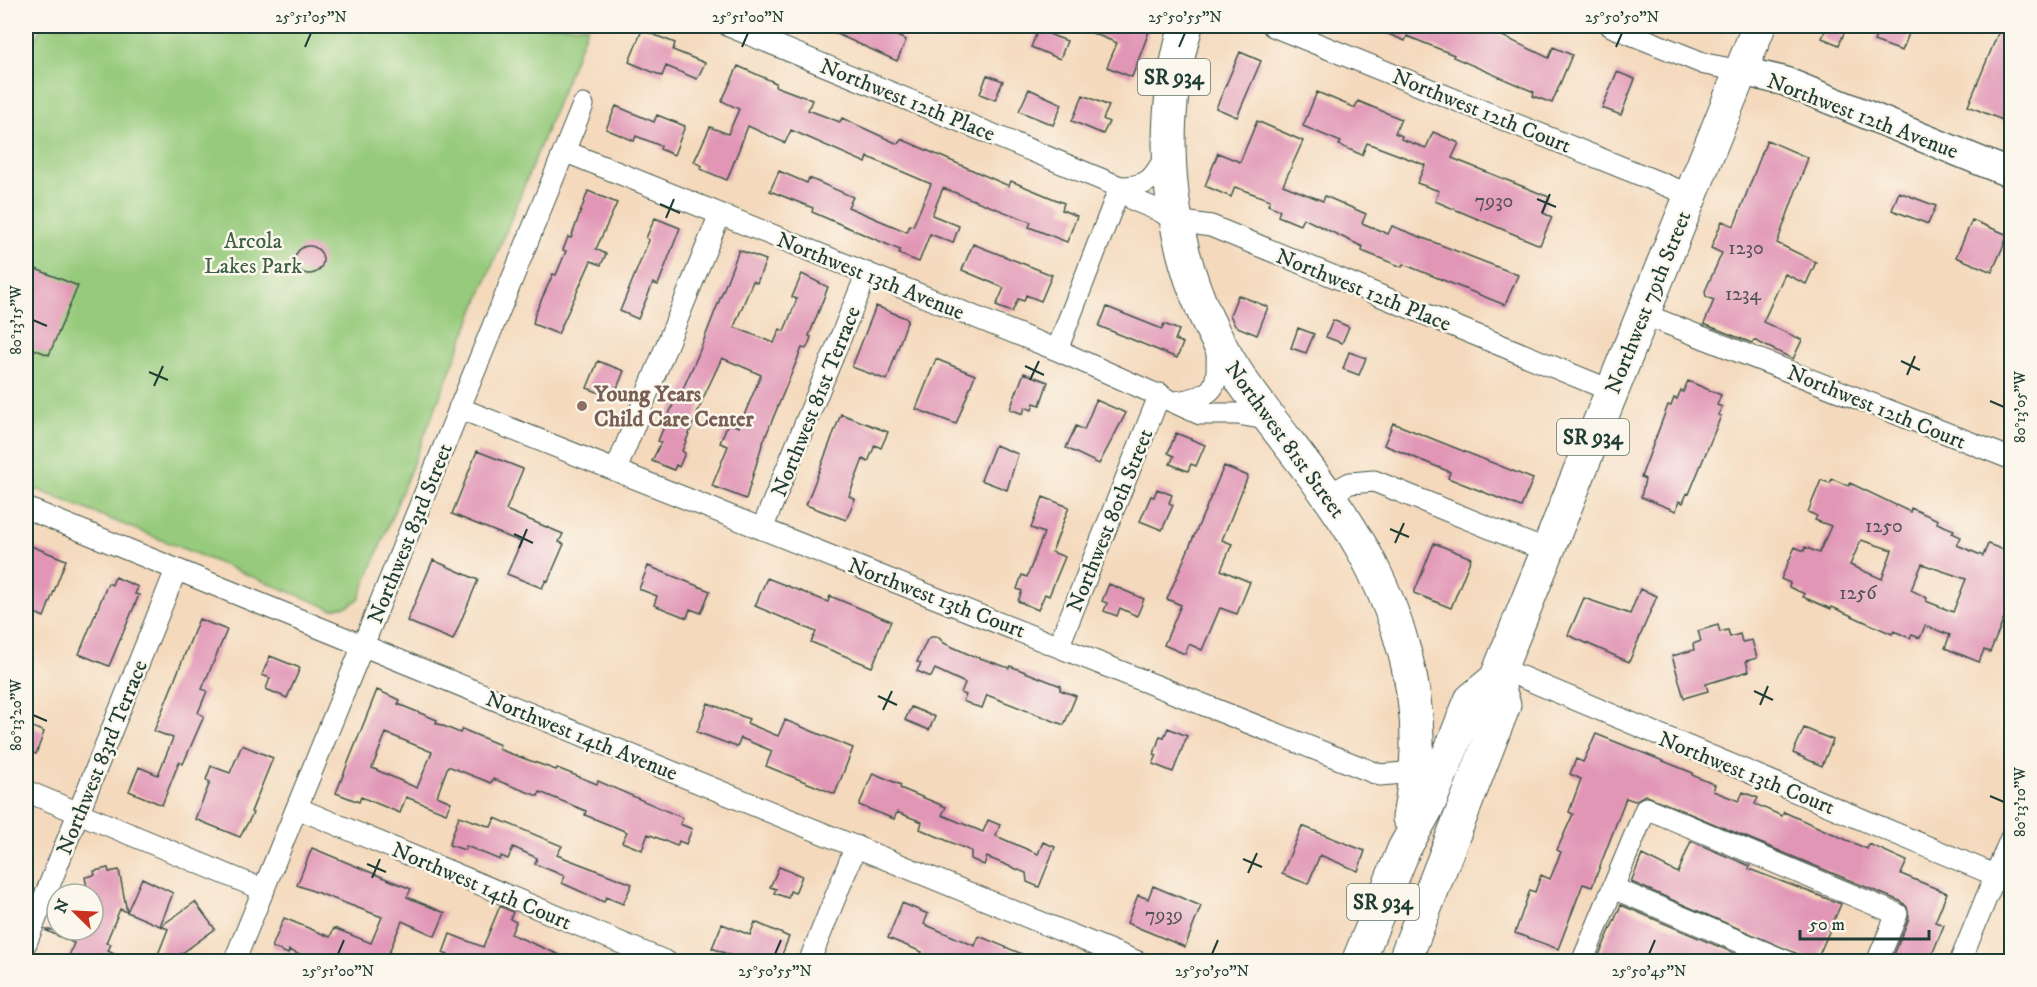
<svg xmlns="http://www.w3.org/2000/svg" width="2037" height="987" font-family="'IM FELL DW Pica',serif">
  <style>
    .green { fill: #96ca7b; stroke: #5a8458; stroke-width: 1.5 }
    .building { fill: #e196b6; fill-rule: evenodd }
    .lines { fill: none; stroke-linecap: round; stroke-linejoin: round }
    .minor-casing { stroke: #3f5448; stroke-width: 23 }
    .secondary-casing { stroke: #3f5448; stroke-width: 31 }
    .primary-casing { stroke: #3f5448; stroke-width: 35 }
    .minor { stroke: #fff; stroke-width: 21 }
    .secondary { stroke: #fff; stroke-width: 28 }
    .primary { stroke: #fff; stroke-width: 33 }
    .ticks { fill: none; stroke: #1f3d34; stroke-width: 2 }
    .education-dot { fill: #8d6e63; stroke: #fbf7ec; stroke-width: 2 }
    .labels { text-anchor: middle; stroke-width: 5; stroke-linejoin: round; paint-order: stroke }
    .number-label { font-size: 20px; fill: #505354 }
    .shield { fill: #fbf7ec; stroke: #61756b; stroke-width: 1.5 }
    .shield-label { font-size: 21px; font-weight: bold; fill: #1f3d34 }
    .street-label { font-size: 22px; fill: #1f3d34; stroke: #fbf7ec }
    .park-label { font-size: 22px; fill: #3d6046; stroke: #fbf7ec }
    .education-label { font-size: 22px; font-weight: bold; fill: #785e54; stroke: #fbf7ec; text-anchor: start }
    .neatline { fill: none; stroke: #1f3d34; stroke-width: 2 }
    .ticks-label { font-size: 15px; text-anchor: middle; fill: #1f3d34 }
  </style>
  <rect width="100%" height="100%" fill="#fbf7ec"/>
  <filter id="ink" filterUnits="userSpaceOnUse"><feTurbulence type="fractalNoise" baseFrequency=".0167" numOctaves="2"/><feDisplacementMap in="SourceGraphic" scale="12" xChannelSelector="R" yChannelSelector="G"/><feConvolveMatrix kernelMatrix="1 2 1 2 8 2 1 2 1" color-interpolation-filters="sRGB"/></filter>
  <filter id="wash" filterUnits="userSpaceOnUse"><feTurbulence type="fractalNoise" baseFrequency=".008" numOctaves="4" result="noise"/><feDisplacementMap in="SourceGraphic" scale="24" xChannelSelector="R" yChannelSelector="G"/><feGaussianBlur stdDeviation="1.35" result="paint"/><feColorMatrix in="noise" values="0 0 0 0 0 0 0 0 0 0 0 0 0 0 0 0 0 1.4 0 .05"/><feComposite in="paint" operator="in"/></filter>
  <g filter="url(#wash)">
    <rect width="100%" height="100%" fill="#f4d9bc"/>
    <!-- green -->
    <path class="green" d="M41,26H588L359,599L348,606L332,609L26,485V65Z"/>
    <g id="blocks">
      <!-- building -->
      <path class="building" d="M819,26H891L900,29L897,36L906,40L897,61Z
        M1075,26H1151L1132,77L1107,67L1117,43Z
        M1369,26H1449L1464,32L1467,26H1481L1549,58L1553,47L1572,55L1552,103L1533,96L1534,92L1453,57L1454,55L1407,36L1405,41Z
        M1827,26H1847L1839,45L1822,38Z
        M1880,26H1912L1902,51L1874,41Z
        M2001,26H2012V124L1968,106Z
        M642,30L675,43L673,50L705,63L697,79L666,66L662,76L629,62Z
        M1038,30L1067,41L1060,59L1031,47Z
        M1240,52L1261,61L1237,117L1216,108Z
        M738,66L776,83L775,86L812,100L808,110L840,122L842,118L898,144L901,139L1009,186L1011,181L1064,203L1062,210L1077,216L1067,242L1029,227L1031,222L943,188L932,215L959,226L953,243L930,234L919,262L899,254L900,250L812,212L813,208L770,191L779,171L807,183L809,178L853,197L848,207L907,232L910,225L913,226L931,184L868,157L866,163L791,130L785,143L748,126L727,180L700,169L702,166L694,162L710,127L728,134L739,109L722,101Z
        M1617,72L1635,79L1621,115L1602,108Z
        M987,75L1003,81L995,100L980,94Z
        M1029,89L1062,104L1053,125L1019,111Z
        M1317,92L1355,108L1358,101L1401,119L1395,133L1402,136L1401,139L1426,148L1433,132L1459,143L1452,158L1549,197L1543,213L1552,217L1540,245L1435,201L1439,191L1417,183L1425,165L1367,143L1362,155L1339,145L1341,142L1303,126Z
        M1083,95L1109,106L1103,119L1109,122L1103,134L1072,121Z
        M616,106L654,122L657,115L685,126L674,155L660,149L661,146L636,136L634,141L606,129Z
        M1257,121L1303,141L1283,185L1323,201L1325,196L1366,214L1362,223L1388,234L1392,226L1518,275L1505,305L1403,264L1402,267L1362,251L1363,247L1303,218L1300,225L1278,216L1280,210L1268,205L1270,200L1235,187L1231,197L1205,186L1218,153L1240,162Z
        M1767,140L1808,158L1777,243L1816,262L1806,284L1785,274L1763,322L1802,340L1793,359L1754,340L1752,343L1704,324L1714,300L1706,297L1705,291L1722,253L1711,248L1722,221L1734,226Z
        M588,191L617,203L596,249L606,254L601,265L591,261L558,334L533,324L535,314L553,274L556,275L566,251L563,250L568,237L571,238Z
        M1899,192L1936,206L1928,224L1892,210Z
        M655,218L680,228L658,285L653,283L638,319L620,311L649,240L646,238Z
        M1972,220L2008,235L1992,272L1956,257Z
        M973,244L1052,275L1041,301L1026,295L1024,301L1018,299L1012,312L996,306L1004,288L962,270Z
        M295 260a14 14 0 1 1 28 0a14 14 0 1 1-28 0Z
        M739,250L766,260L757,283L753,281L734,327L774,343L780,329L784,331L797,299L792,297L802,274L828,287L809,336L811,337L809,343L806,349L802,348L762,445L746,499L712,486L728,446L720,443L728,423L739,427L761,375L748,369L722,358L705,394L682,451L685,453L679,467L676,465L674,470L652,461L661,442L658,441L679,390L682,391L698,355Z
        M26,265L78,286L49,355L26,346Z
        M1238,295L1268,307L1257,335L1235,326L1230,315Z
        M876,306L908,319L887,380L852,367Z
        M1107,307L1162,329L1164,324L1179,330L1175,340L1183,343L1177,358L1099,326Z
        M1333,320L1349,327L1342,343L1326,337Z
        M1298,328L1314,334L1306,353L1291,348Z
        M1349,352L1366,358L1359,375L1343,369Z
        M936,359L975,375L956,424L916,409Z
        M598,361L624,371L613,398L587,388Z
        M1024,373L1048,382L1040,405L1034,403L1032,410L1025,407L1023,414L1010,409Z
        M1688,381L1721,395L1717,405L1722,407L1718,415L1721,416L1689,494L1687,493L1683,503L1679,501L1676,511L1641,497L1645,479L1641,477L1668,405L1671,406L1674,398L1677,399L1681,390L1683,392Z
        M1096,400L1126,413L1099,464L1066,448L1076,426L1084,430Z
        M841,414L888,432L881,448L875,445L868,462L863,459L849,496L855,499L846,520L806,505Z
        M1393,423L1533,479L1521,507L1448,478L1450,472L1384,445Z
        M1176,433L1205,445L1196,466L1191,464L1188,471L1170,464L1174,456L1168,453Z
        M995,445L1018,454L1007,490L981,480Z
        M477,451L523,469L506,510L563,534L559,542L564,544L548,581L546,580L542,588L507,574L521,542L452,514Z
        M1224,466L1248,476L1222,540L1232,544L1221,570L1250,582L1237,614L1220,608L1202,650L1189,644L1185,654L1164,645L1181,605L1167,599Z
        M1832,479L1849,486L1850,483L1910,512L1911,508L1938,520L1937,523L1954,530L1952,533L1961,537L1957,545L1983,556L1988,544L2012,553V600L1990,652L1984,650L1979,662L1945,648L1950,635L1925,626L1920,638L1912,635L1910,638L1894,631L1892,634L1832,607L1831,609L1803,597L1805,594L1789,587L1790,583L1781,579L1795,547L1804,551L1805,547L1819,553L1831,526L1815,520L1817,516L1808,512L1821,480L1830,483ZM1861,540L1892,550L1882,579L1850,565ZM1922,564L1966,579L1953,612L1926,601L1927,598L1911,590Z
        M1157,489L1172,495L1169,503L1173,505L1162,530L1140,521L1151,496L1154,497Z
        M1043,497L1069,507L1052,552L1065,557L1049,596L1045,594L1038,610L1018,601L1022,591L1017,589L1022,575L1027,577L1044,533L1031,528Z
        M1434,543L1471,558L1451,608L1414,593Z
        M26,544L66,560L44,617L26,609Z
        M433,560L478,580L453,640L407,621Z
        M648,566L710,591L701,613L690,609L687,618L654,605L657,596L639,589Z
        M115,577L138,587L135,594L139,595L109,666L79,654L108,583L112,585Z
        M767,578L828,602L830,596L891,621L872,667L811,642L816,632L755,606Z
        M1109,584L1144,599L1137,616L1120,608L1117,616L1104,611L1107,603L1102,601Z
        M1640,589L1657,596L1629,662L1568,635L1584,598L1630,614Z
        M199,619L227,630L202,689L207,691L198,713L204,716L183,764L179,762L162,805L129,791L139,767L158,775L173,738L154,731Z
        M1718,625L1720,632L1728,630L1730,637L1740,634L1742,642L1752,640L1757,658L1746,661L1749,671L1706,684L1708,691L1684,698L1672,656L1694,650L1693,644L1701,641L1698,631Z
        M931,637H938L944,643L968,654L1009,668L1010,666L1061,686L1060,690L1076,696L1064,725L987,695L982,708L972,705L963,701L966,695L961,693L965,683L935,669L931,677L917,671L921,663L917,662L927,640Z
        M270,656L300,668L287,698L266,689L270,678L262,675Z
        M377,690L400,700L398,704L437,720L436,723L460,733L462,729L500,745L498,749L556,770L557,768L597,784L598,781L683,818L680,824L692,829L686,844L679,841L677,846L648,834L642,850L622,842L627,832L585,815L586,811L540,792L538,796L493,779L491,783L448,766L437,796L451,802L446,813L406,797L400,813L361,797L359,802L336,793ZM386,733L432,752L417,788L372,768Z
        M708,703L749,719L747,723L778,736L785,720L853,748L835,794L766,766L772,751L741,738L737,747L697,732Z
        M911,707L935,717L929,730L905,720Z
        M26,724L44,732L36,754L26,750Z
        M1168,728L1187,736L1173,772L1153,764L1157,755L1154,754L1160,736L1164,737Z
        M1804,728L1833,740L1822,766L1793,753Z
        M1596,734L1693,773L1692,775L1715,785L1713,791L1739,801L1743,792L1758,798L1755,804L1782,816L1784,812L1867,849L1869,844L1907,861L1901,874L1947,893L1935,922L1944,925L1929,962H1891L1909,918L1907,907L1902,902L1645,795L1635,801L1626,798L1592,887L1583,884L1558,949L1515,933L1530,890L1535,892L1541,875L1550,879L1561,852L1557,850L1573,814L1569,812L1581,779L1570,774L1576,759L1583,762Z
        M242,745L273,758L251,812L253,813L240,837L195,819L210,782L206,780L211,766L230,773Z
        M873,773L901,785L900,788L946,807L942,815L983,832L988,820L1000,825L996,836L1038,854L1043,842L1055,847L1039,887L1027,882L1026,873L987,857L984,865L971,859V851L920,829L922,822L897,812L894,819L859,805Z
        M459,816L491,827L495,818L562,846L557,855L632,884L623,904L606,897L604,902L562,883L565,876L535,864L537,858L513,847L508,859L501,856L500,860L466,846L465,850L449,845Z
        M1302,826L1365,851L1358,871L1320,855L1308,884L1282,874Z
        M1691,841L1750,866L1749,869L1841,904L1816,962L1631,882L1642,855L1678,873Z
        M312,848L411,889L407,897L445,913L435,936L402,921L385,962H316L289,950L288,954L272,947L284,918L330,937L334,928L371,943L382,917L297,885Z
        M779,867L802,876L795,893L790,891L788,898L774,893L776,889L770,887Z
        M108,868L109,872L119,870L127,912L120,909L106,943L111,944L108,951L132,962H67L74,943L45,930H93V894H88L85,877L95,875L94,871Z
        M142,878L173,893L160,926L127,912Z
        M1153,886L1201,906L1185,947L1127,923L1138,895L1148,899Z
        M195,902L215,929L170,962H155L168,929L161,926Z
        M902,903L928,914L924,924L975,946L979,936L1041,962H928L920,958L922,952L888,938Z
        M1621,905L1753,961V962H1596Z
        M500,906L513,912L510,919L516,922L511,934L576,962H464L443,953L450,934L483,947Z
        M755,922L789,937L779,962H747L712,948L722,924L750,935Z"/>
    </g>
  </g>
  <g filter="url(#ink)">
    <use href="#blocks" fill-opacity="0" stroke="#3f5448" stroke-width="1.5"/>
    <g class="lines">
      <!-- minor casing -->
      <g class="minor-casing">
        <path id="minor" d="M729,26L1120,187L1134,200L1160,211L1176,221L1211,226L1612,391
          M1273,26L1690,195
          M1611,26L1705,64L1741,71
          M564,151L1057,350L1200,414H1238L1271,420
          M1120,187C1151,187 1154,177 1168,152
          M1643,314L2012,459
          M1057,350L1120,187
          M1176,402C1222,395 1217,384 1217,343
          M459,408L1380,775L1416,772
          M616,470L720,214
          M1328,495L1350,483L1374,481L1547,551
          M26,508L1138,962
          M762,529L867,273
          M1059,645L1160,394
          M1500,668L1995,875
          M26,791L264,890
          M297,808L667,962
          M1613,888L1788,962
          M26,943L176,570
          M234,962L583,105
          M809,962L856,846
          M1582,962L1646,808L1897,914L1877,962
          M1960,962L2012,835"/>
      </g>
      <!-- secondary casing -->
      <g class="secondary-casing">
        <path id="secondary" d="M1741,71L1784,81L2012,174"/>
      </g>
      <!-- primary casing -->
      <g class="primary-casing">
        <path id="primary" d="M1186,26C1151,146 1171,277 1242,381C1285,443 1338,499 1372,567C1399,621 1418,685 1417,746C1417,770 1413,794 1409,818
          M1358,962L1404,849L1428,806L1471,700L1496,679L1759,26
          M1404,962L1504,705L1496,679"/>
      </g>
      <!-- minor -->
      <use href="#minor" class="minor"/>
      <!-- secondary -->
      <use href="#secondary" class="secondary"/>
      <!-- primary -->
      <use href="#primary" class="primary"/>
    </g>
  </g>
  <!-- ticks -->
  <path class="ticks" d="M305,47L311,33M742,47L748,33M1179,47L1185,33M1616,47L1622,33M1537,199L1556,207M660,204L680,213M1542,213L1550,194M666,218L674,199M33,320L47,326M1901,361L1920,370M1025,366L1044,375M149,372L168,380M1907,375L1915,356M1030,380L1039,361M154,386L163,366M1990,401L2004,407M1390,529L1409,537M514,534L533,543M1395,543L1404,523M519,548L527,529M1754,691L1773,700M878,696L897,705M1760,705L1768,686M883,710L892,691M33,715L47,721M1990,796L2004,802M1243,859L1262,867M367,864L386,872M1248,873L1257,853M372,878L380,859M338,954L344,940M775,954L781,940M1212,954L1218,940M1649,954L1655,940"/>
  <!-- markers -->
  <circle class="education-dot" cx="582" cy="406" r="6"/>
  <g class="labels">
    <!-- number labels -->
    <g class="number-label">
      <text x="1494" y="207">7930</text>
      <text x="1746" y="254">1230</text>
      <text x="1743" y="300">1234</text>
      <text x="1884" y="532">1250</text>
      <text x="1858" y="599">1256</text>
      <text x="1164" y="921">7939</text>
    </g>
    <!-- shield labels -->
    <g class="shield">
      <rect x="1138" y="59" width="72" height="36" rx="4.5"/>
      <rect x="1557" y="419" width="72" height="36" rx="4.5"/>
      <rect x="1347" y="884" width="72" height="36" rx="4.5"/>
    </g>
    <g class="shield-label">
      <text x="1174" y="84">SR 934</text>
      <text x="1593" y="444">SR 934</text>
      <text x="1383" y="909">SR 934</text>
    </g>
    <!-- street labels -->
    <g class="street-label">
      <text transform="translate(908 99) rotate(22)" y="8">Northwest 12th Place</text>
      <text transform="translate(1482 110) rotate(22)" y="8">Northwest 12th Court</text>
      <text transform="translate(1863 115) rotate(21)" y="8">Northwest 12th Avenue</text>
      <text transform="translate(871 275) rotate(22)" y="8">Northwest 13th Avenue</text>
      <text transform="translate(1364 289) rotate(22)" y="8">Northwest 12th Place</text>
      <text transform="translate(1647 302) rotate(-68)" y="8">Northwest 79th Street</text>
      <text transform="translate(815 401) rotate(-68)" y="8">Northwest 81st Terrace</text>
      <text transform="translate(1877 406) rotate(22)" y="8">Northwest 12th Court</text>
      <text transform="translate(1286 439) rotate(54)" y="8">Northwest 81st Street</text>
      <text transform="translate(1109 520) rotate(-68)" y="8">Northwest 80th Street</text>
      <text transform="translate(409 533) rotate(-68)" y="8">Northwest 83rd Street</text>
      <text transform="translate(937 597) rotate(21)" y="8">Northwest 13th Court</text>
      <text transform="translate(582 735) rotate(22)" y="8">Northwest 14th Avenue</text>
      <text transform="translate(101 757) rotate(-68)" y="8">Northwest 83rd Terrace</text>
      <text transform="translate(1747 772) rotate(22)" y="8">Northwest 13th Court</text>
      <text transform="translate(482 885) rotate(23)" y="8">Northwest 14th Court</text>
    </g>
    <!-- park labels -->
    <g class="park-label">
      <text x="253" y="248">Arcola<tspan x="253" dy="25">Lakes Park</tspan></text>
    </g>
    <!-- education labels -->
    <g class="education-label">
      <text x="594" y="401">Young Years<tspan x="594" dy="25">Child Care Center</tspan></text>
    </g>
  </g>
  <!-- margin -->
  <rect width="2037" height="987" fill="none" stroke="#fbf7ec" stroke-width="66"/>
  <!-- north arrow -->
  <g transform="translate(75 912) rotate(294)"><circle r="28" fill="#fbf7ec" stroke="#a3ada2" stroke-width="1.5"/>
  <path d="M0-4.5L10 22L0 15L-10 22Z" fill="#c8321e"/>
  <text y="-9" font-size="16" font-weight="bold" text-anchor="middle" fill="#1f3d34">N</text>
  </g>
  <!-- scale -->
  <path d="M1800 930v9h129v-9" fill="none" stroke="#1f3d34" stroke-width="3"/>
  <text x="1809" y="930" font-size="18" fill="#1f3d34" stroke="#fbf7ec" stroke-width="4.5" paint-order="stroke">50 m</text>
  <rect x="33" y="33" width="1971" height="921" class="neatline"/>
  <g class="ticks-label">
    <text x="311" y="22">25°51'05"N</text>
    <text x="748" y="22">25°51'00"N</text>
    <text x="1185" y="22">25°50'55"N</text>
    <text x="1622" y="22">25°50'50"N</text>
    <text transform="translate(16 320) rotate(-90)" y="5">80°13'15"W</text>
    <text transform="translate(2020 407) rotate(-90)" y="5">80°13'05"W</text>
    <text transform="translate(16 715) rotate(-90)" y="5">80°13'20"W</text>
    <text transform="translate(2020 802) rotate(-90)" y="5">80°13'10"W</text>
    <text x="338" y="976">25°51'00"N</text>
    <text x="775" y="976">25°50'55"N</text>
    <text x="1212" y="976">25°50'50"N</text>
    <text x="1649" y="976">25°50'45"N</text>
  </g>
</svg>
